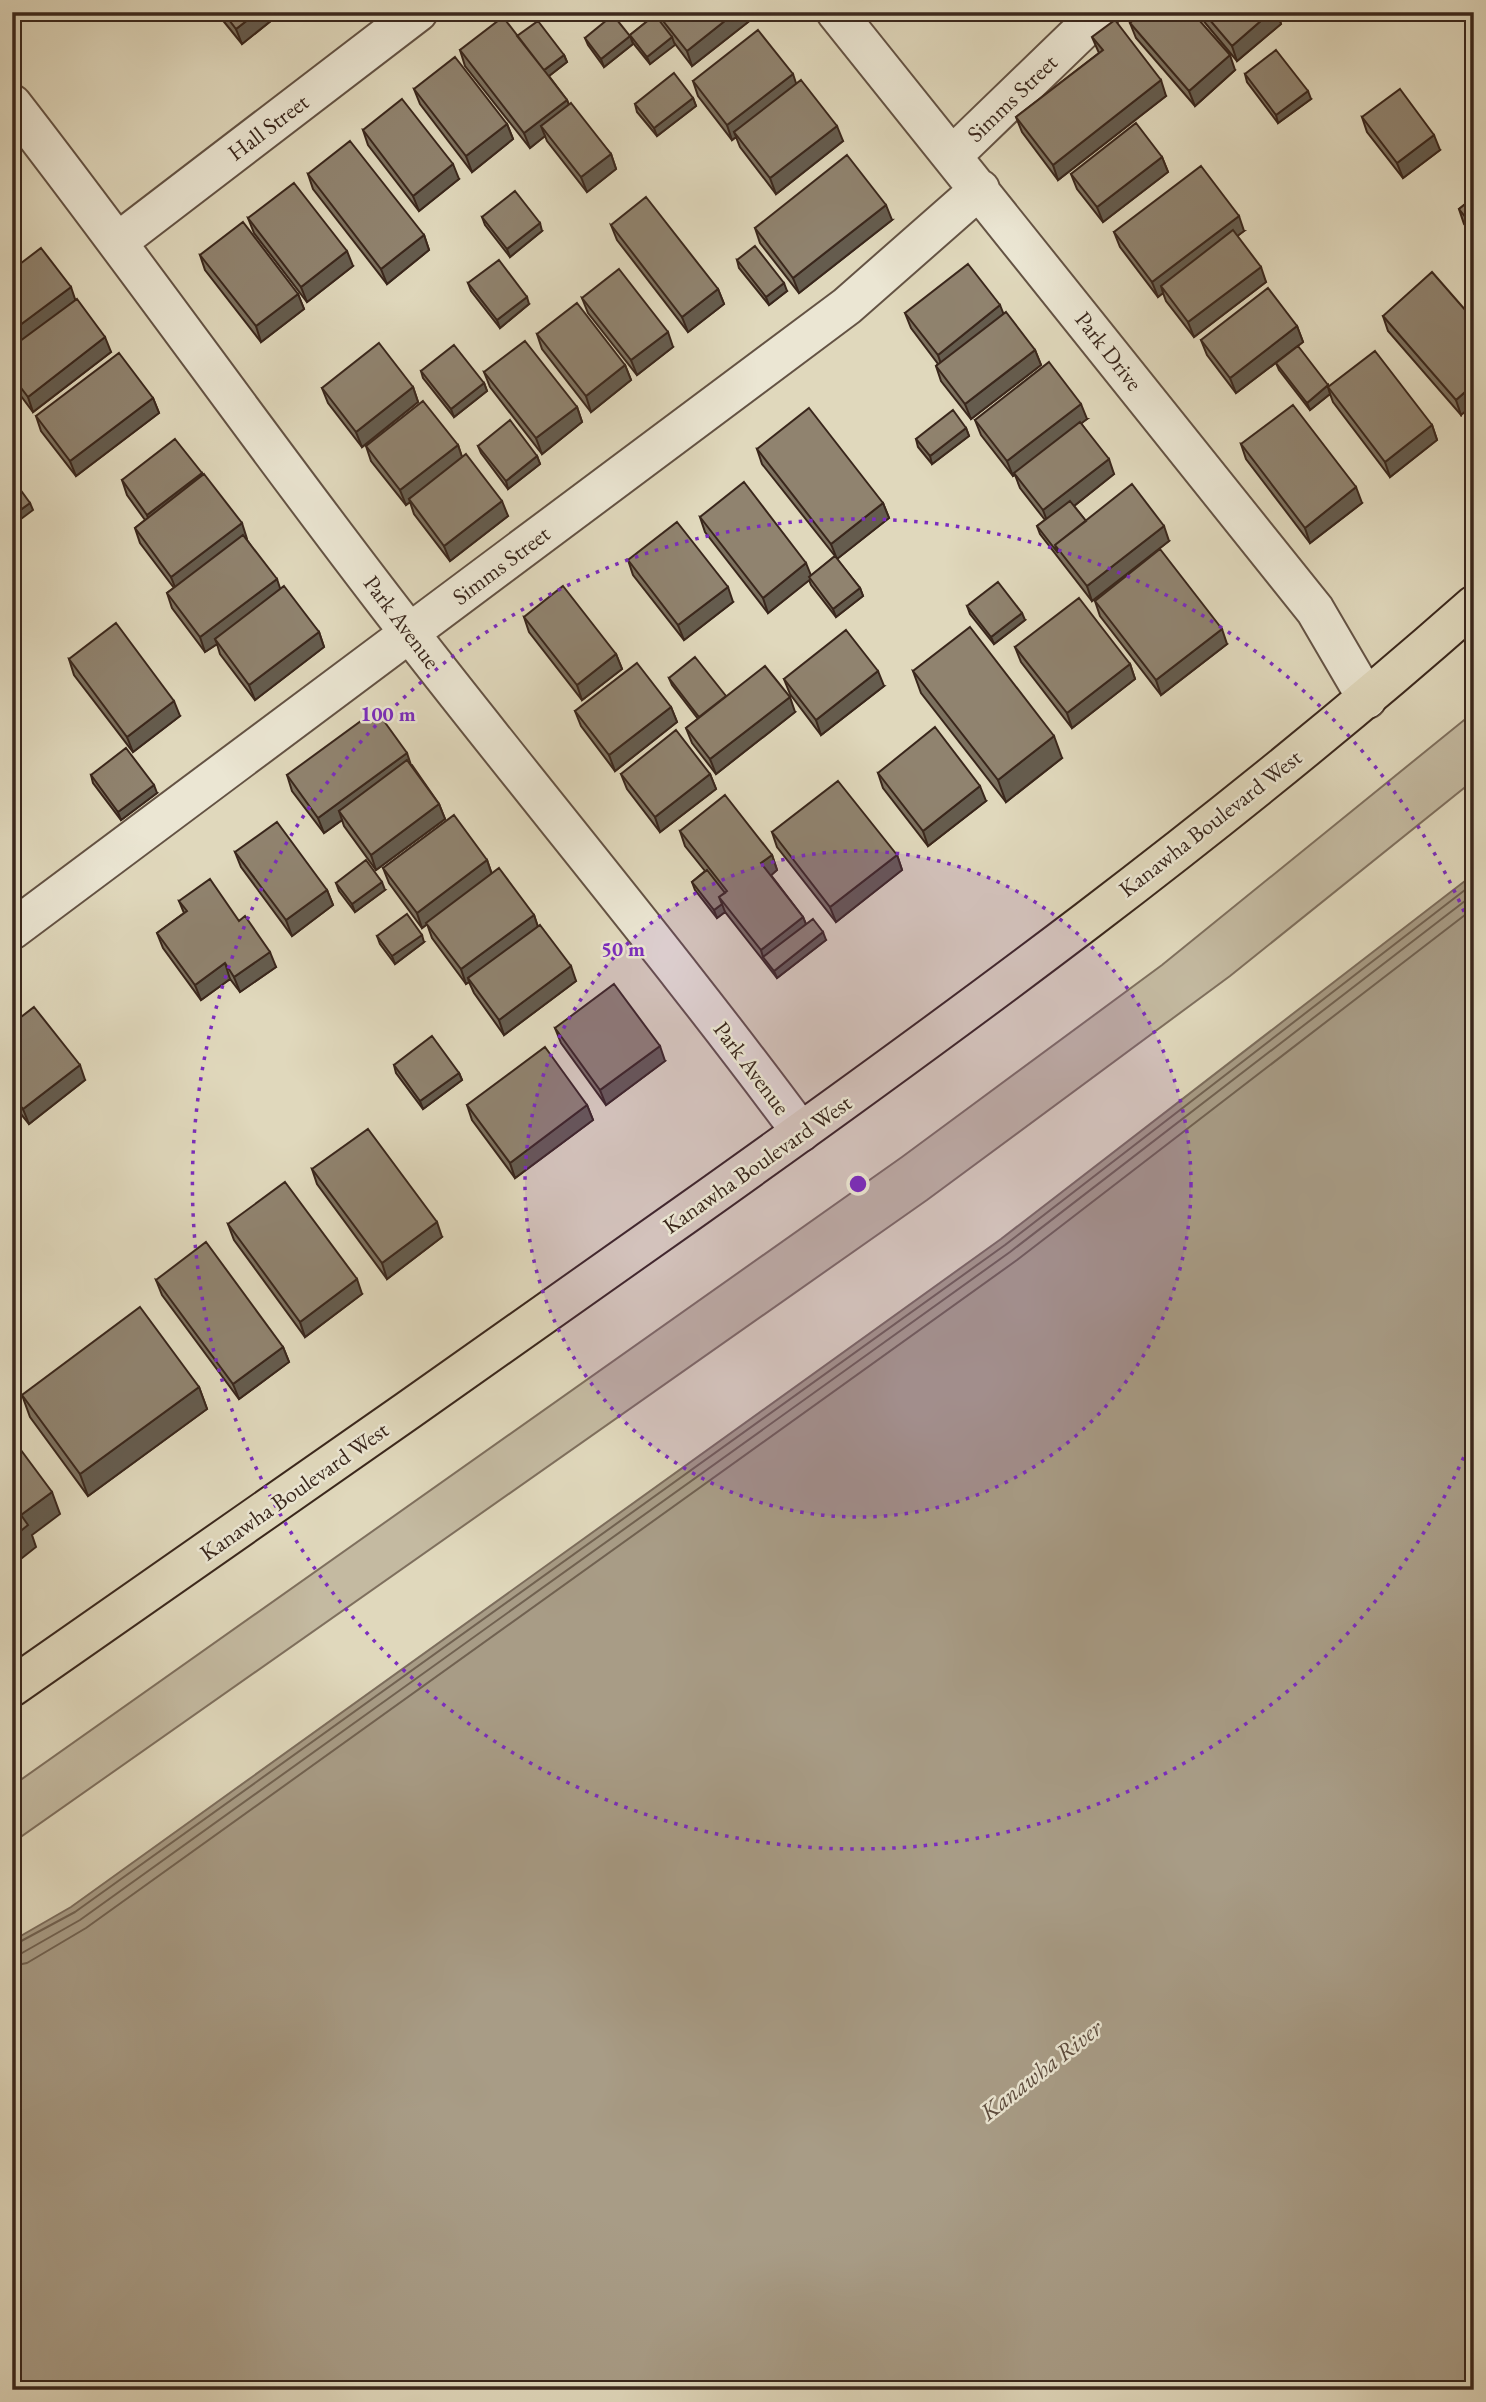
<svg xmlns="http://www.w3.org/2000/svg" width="1486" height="2402" font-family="'EB Garamond',serif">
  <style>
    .green { fill: #c4baa1; stroke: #7f705e; stroke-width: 2 }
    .water { fill: #a89c86; stroke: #7c6d5c; stroke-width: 2 }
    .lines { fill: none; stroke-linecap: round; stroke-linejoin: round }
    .shore { stroke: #716251; stroke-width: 2 }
    .street-casing { stroke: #645344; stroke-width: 42 }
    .primary-casing { stroke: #3a271c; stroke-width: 42 }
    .street { stroke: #ebe6d3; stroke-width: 38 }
    .primary { stroke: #e0d8bc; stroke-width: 38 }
    .wall { fill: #7c715f; stroke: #3a271c; stroke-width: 2 }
    .shaded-wall { fill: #655c4e; stroke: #3a271c; stroke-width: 2 }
    .building { fill: #90836f; stroke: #3a271c; stroke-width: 2 }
    .ring { fill: none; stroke: #7b2cbf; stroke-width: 3.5; stroke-dasharray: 3.5 7 }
    .labels { text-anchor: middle; stroke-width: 5; stroke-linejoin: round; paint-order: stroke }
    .street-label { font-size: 23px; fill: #3a271c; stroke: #ebe6d3 }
    .water-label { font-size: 24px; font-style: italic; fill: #5b4a3c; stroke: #ebe6d3 }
    .centre { fill: #7b2cbf; stroke: #ebe6d3; stroke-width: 3.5 }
    .ring-label { font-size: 21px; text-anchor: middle; font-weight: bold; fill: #7b2cbf; stroke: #ebe6d3; stroke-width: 5; stroke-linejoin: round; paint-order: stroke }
  </style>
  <rect width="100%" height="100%" fill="#e0d8bc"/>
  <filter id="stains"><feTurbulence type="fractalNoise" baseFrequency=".00286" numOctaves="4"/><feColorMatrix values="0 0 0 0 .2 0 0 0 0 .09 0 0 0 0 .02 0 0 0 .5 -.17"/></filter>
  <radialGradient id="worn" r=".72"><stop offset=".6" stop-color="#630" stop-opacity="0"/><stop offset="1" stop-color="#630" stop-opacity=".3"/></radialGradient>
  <!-- green -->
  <path class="green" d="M1474,712V780L1230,976L927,1200L12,1843V1786L902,1157L1162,965Z"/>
  <!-- water -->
  <path class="water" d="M1474,874V2390H12V1941L71,1907L1001,1239Z"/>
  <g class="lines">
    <!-- shore -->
    <path class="shore" d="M12,1946L75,1912L1005,1245L1474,883
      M12,1955L22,1953L80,1920L1010,1252L1474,894
      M12,1966L27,1963L86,1928L1017,1260L1474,908"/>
    <!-- street casing -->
    <g class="street-casing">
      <path id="street" d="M836,12L1315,610L1367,699
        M12,104C148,279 275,461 411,635C540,801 676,963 801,1132
        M953,155L1101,12
        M119,241L418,12
        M12,930L847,306L980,189"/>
    </g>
    <!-- primary casing -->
    <g class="primary-casing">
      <path id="primary" d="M12,1687C238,1530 462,1373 686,1214C956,1022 1225,825 1474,605"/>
    </g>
    <!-- street -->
    <use href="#street" class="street"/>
    <!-- primary -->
    <use href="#primary" class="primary"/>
  </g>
  <!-- wall -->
  <path class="wall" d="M216,12H282L242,44Z
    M654,12H750L752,19L692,66L675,44L650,64L633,43L630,35L655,15Z
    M1196,12H1277L1281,24L1237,61Z
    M1130,23L1235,70L1195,106L1136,38Z
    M517,36L564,55L567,62L549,76L567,100L569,105L611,154L616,169L587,192L547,141L545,136L530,148L465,66L460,50Z
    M1092,37L1166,96L1058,180L1022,132L1016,117L1099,53Z
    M585,38L633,44L604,67L588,45Z
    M1245,74L1311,99L1278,123L1247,82Z
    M693,81L796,84L843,141L776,194L740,147L736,137L732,140L698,96Z
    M414,89L507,124L513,139L472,172L420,104Z
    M693,98L696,106L657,136L637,112L635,104Z
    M1362,117L1440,150L1403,178L1367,132Z
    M363,130L459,179L419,211L368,145Z
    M1162,157L1168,172L1103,222L1077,189L1071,174Z
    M308,174L424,235L429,250L387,284L313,189Z
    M1474,197V236L1464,224L1459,209Z
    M482,217L542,231L510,257L485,225Z
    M248,218L353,266L307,302L254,233Z
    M892,220L799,293L760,243L755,228Z
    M611,225L718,289L724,304L688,332L617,240Z
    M1244,231L1237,236L1266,282L1194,337L1166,301L1163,293L1158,297L1120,247L1114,232Z
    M200,255L298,294L304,309L261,342L205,270Z
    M737,260L787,291L769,305L739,268Z
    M12,270L75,300L111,352L33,412L12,384Z
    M468,283L529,304L500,328L471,291Z
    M582,298L673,347L637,375L588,313Z
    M905,313L1003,314L1035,350L1041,365L971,419L941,381L936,366L938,364L911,328Z
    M1383,316L1474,320L1461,415L1388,331Z
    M1297,326L1303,342L1236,393L1207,355L1201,340Z
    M537,334L625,365L631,380L591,412L542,349Z
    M1276,363L1329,386L1432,425L1437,440L1390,477L1333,402L1330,394L1310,410L1279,370Z
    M421,371L484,383L487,391L454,417L423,378Z
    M484,372L577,407L582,422L542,454L490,387Z
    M413,387L418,402L362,447L328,403L322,388Z
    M153,398L159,413L76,476L41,431L36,416Z
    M1087,419L1081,423L1114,474L1074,506L1086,521L1169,541L1092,601L1040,534L1037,526L1045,520L1020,488L1015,475L1013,476L981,435L975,420Z
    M966,428L969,436L932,464L918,447L916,439Z
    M1241,444L1362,503L1310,543L1246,459Z
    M458,445L462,457L508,516L450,561L414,514L410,502L406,505L371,461L366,446Z
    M478,446L537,456L540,464L508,489L481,453Z
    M757,449L883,503L889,518L837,559L860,588L863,596L836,617L811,585L809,580L768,613L705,532L700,517L811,576L835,556L762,464Z
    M202,473L280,589L319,632L324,647L255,700L220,654L217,644L205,652L172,608L167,593L174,588L140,543L135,528L145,520L127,495L122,480Z
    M628,560L733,602L684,640L633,575Z
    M1095,601L1227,644L1161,695L1100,616Z
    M967,606L1025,620L994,644L970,614Z
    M524,617L616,654L622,669L582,700L529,632Z
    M1015,647L1130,664L1135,679L1072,728L1021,662Z
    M69,659L180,716L133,752L74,675Z
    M913,671L1062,758L1006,802L921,693Z
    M669,678L726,696L795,712L716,774L692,743L686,728L698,719L672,685Z
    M784,679L884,686L821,735L790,694Z
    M671,707L677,722L615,771L581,726L575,711Z
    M412,765L439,804L445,819L376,870L344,826L342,820L324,833L292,791L287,775Z
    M878,773L986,801L928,846L883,788Z
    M621,774H710L716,789L660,832L627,789Z
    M91,775L157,793L121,820L93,783Z
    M680,831L772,855L777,870L771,875L803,917L806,924L826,940L777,978L725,912L717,918L695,890L692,882L705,871L685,846Z
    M772,832L897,855L902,870L836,922L777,847Z
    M235,852L327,890L333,905L292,936L241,867Z
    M487,860L492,874L534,915L538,927L576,981L504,1035L474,993L469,982L466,984L432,938L427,924L422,928L389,883L383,868Z
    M336,883L385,890L355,912L339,891Z
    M179,901L239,921L276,967L240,992L230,979L201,1000L163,948L157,933L184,913Z
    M377,936L424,942L395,964L380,944Z
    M12,1024L85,1080L29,1124L12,1103Z
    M555,1028L665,1061L606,1105L561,1043Z
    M394,1065L459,1073L462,1080L423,1109L396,1073Z
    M467,1105H587L593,1120L515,1178L472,1120Z
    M312,1169L442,1237L387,1279L317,1184Z
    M228,1224L362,1294L305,1337L234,1240Z
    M156,1280L283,1347L289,1362L239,1399L162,1295Z
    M199,1387L207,1409L88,1496L30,1417L22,1395Z"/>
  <!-- shaded-wall -->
  <path class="shaded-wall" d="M258,12H282L242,44L236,29Z
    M736,12H750L752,19L692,66L687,51Z
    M913,12H923L915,18Z
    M1271,12H1277L1281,24L1237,61L1232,46Z
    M630,36L633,44L604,67L601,59Z
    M672,37L675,45L650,64L647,57Z
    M564,55L567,62L545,79L543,71Z
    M1230,55L1235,70L1195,106L1189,91Z
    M793,74L798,89L734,132L736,137L732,140L727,125Z
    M1161,80L1166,96L1058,180L1053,165Z
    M1308,91L1311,99L1278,123L1276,115Z
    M693,98L696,106L657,136L654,128Z
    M567,100L573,115L541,126L545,136L530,148L524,133Z
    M507,124L513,139L472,172L466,156Z
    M837,126L843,141L776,194L770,178Z
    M1434,135L1440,150L1403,178L1397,163Z
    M611,154L616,169L587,192L581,177Z
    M1162,157L1168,172L1103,222L1097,207Z
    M453,164L459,179L419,211L413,196Z
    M886,205L892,220L799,293L793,278Z
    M1239,216L1244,231L1165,291L1161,286L1163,293L1158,297L1152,282Z
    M540,223L542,231L510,257L507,249Z
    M424,235L429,250L387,284L381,269Z
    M347,251L353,266L307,302L301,287Z
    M1261,267L1266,282L1194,337L1188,322Z
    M784,283L787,291L769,305L766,297Z
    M71,287L76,302L12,350V331Z
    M718,289L724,304L688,332L682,317Z
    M298,294L304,309L261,342L256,326Z
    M527,297L529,304L500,328L497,320Z
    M1000,305L1006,320L943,370L938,355Z
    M1297,326L1303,342L1236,393L1230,378Z
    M668,332L673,347L637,375L631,360Z
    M105,337L111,352L33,412L28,397Z
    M1035,350L1041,365L971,419L965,404Z
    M625,365L631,380L591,412L586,396Z
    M484,383L487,391L454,417L451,409Z
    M1474,384V404L1461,415L1456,400Z
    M1328,385V387L1330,394L1310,410L1307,403Z
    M413,387L418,402L362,447L356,432Z
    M153,398L159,413L76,476L70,461Z
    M1081,404L1087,419L1013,476L1007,461Z
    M577,407L582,422L542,454L536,438Z
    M1432,425L1437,440L1390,477L1385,462Z
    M966,428L969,436L932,464L930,456Z
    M458,445L463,460L409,499L410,502L406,505L400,490Z
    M537,456L540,464L508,489L506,481Z
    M1109,459L1114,474L1049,526L1043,510Z
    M202,473L207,488L153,530L147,515Z
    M1356,487L1362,503L1310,543L1305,528Z
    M502,501L508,516L450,561L444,546Z
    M30,503L33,510L13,525L12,516Z
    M883,503L889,518L837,559L831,544Z
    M242,523L247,539L177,592L171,577Z
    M1164,526L1169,541L1092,601L1087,586Z
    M806,563L812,578L768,613L763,598Z
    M277,579L282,594L215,639L217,644L205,652L200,637Z
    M728,587L733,602L684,640L678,625Z
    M860,588L863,596L836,617L833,609Z
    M1022,613L1025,620L994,644L991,637Z
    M1222,629L1227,644L1161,695L1156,680Z
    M319,632L324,647L255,700L249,685Z
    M616,654L622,669L582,700L577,685Z
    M1130,664L1135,679L1072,728L1067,713Z
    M878,671L884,686L821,735L816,720Z
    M790,697L795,712L716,774L710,759Z
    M174,701L180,716L133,752L127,737Z
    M671,707L677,722L615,771L609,755Z
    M1054,736L1062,758L1006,802L998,780Z
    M407,753L412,768L339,811L342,820L324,833L318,818Z
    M710,774L716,789L660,832L655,817Z
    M154,785L157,793L121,820L118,812Z
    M980,786L986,801L928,846L923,831Z
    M439,804L445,819L376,870L371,855Z
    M772,855L777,870L767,879L761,863Z
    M897,855L902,870L836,922L830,907Z
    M487,860L492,875L422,928L417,913Z
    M382,882L385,890L355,912L352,904Z
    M327,890L333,905L292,936L286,920Z
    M722,904L725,912L717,918L714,910Z
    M534,915L539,930L468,978L469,982L466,984L461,969Z
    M803,917L809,932L763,957L761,950Z
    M823,932L826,940L777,978L774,971Z
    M422,935L424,942L395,964L392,956Z
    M270,952L276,967L240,992L234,977Z
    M225,963L230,979L201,1000L195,985Z
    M571,966L576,981L504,1035L499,1020Z
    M660,1046L665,1061L606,1105L600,1090Z
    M80,1065L85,1080L29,1124L23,1109Z
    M459,1073L462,1080L423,1109L420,1101Z
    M587,1105L593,1120L515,1178L510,1163Z
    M437,1222L442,1237L387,1279L382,1263Z
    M357,1279L362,1294L305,1337L300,1322Z
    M283,1347L289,1362L239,1399L233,1384Z
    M199,1387L207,1409L88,1496L80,1474Z
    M52,1492L60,1514L32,1535L36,1547L12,1566V1538L21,1515Z"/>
  <!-- building -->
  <path class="building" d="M223,12H258L236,29Z
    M656,12H736L687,51Z
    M1142,12H1192L1230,55L1189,91L1130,23Z
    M1203,12H1271L1232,46Z
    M613,15L630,36L601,59L585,38Z
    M655,15L672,37L647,57L630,35Z
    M503,17L567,100L524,133L460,50Z
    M1115,20L1161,80L1053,165L1016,117L1103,50L1092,37Z
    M538,21L564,55L544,70L517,36Z
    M758,30L793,74L727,125L693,81Z
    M1276,50L1308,91L1276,115L1245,74Z
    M455,57L507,124L466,156L414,89Z
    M674,73L693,98L654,128L635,104Z
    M801,80L837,126L770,178L734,132Z
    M1400,89L1434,135L1397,163L1362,117Z
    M402,99L453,164L413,196L363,130Z
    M571,103L611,154L581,177L541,126Z
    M1136,123L1162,157L1097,207L1071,174Z
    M350,141L424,235L381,269L308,174Z
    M847,155L886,205L793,278L755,228Z
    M1201,166L1239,216L1152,282L1114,232Z
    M294,183L347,251L301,287L248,218Z
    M515,191L540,223L507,249L482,217Z
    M646,197L718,289L682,317L611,225Z
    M1474,197V228L1459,209Z
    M243,222L298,294L256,326L200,255Z
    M1233,230L1261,267L1188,322L1161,286Z
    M755,246L784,283L766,297L737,260Z
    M41,248L71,287L12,331V270Z
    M499,260L527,297L497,320L468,283Z
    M968,264L1000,305L938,355L905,313Z
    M619,269L668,332L631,360L582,298Z
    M1432,272L1474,320V384L1456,400L1383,316Z
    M1268,288L1297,326L1230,378L1201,340Z
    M77,299L105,337L28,397L12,376V347Z
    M577,303L625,365L586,396L537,334Z
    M1006,312L1035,350L965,404L936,366Z
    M525,341L577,407L536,438L484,372Z
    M379,343L413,387L356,432L322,388Z
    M454,345L484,383L451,409L421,371Z
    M1298,346L1328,385L1307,403L1276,363Z
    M1375,351L1432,425L1385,462L1328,387Z
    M119,353L153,398L70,461L36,416Z
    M1049,362L1081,404L1007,461L975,420Z
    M423,401L458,445L400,490L366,446Z
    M1293,405L1356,487L1305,528L1241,444Z
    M809,408L883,503L831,544L757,449Z
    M953,410L966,428L930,456L916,439Z
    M510,420L537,456L506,481L478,446Z
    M1080,422L1109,459L1043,510L1014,473Z
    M175,439L202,473L147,515L122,480Z
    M466,454L502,501L444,546L409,499Z
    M204,474L242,523L171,577L135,528Z
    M744,482L806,563L763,598L700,517Z
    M1132,484L1164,526L1087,586L1055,545Z
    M17,485L30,503L12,516V489Z
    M1070,501L1086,521L1055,545L1058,553L1037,526Z
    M677,522L728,587L678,625L628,560Z
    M243,535L277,579L200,637L167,593Z
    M1160,549L1222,629L1156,680L1095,601Z
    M835,556L860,588L833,609L809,577Z
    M998,582L1022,613L991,637L967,606Z
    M284,586L319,632L249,685L215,639Z
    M563,586L616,654L577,685L524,617Z
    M1079,598L1130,664L1067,713L1015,647Z
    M116,623L174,701L127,737L69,659Z
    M970,627L1054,736L998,780L913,671Z
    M846,630L878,671L816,720L784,679Z
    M695,657L726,696L699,717L669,678Z
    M637,663L671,707L609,755L575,711Z
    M765,666L790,697L710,759L686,728Z
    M376,710L407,753L318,818L287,775Z
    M935,727L980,786L923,831L878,773Z
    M676,730L710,774L655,817L621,774Z
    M126,748L154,785L118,812L91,775Z
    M407,760L439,804L371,855L339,811Z
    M838,781L897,855L830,907L772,832Z
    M725,795L772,855L761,863L803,917L761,950L719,897L727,891L680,831Z
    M454,815L487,860L417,913L383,868Z
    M277,822L327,890L286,920L235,852Z
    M366,860L382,882L352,904L336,883Z
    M499,868L534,915L461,969L426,923Z
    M707,870L725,893L719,897L722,904L714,910L692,882Z
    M210,879L239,921L245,916L270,952L234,977L225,963L195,985L157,933L187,911L179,901Z
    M407,914L422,935L392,956L377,936Z
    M813,919L823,932L774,971L763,957Z
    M540,925L571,966L499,1020L468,978Z
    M614,984L660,1046L600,1090L555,1028Z
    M34,1007L80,1065L23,1109L12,1095V1040L15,1038L12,1034V1024Z
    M432,1036L459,1073L420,1101L394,1065Z
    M545,1047L587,1105L510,1163L467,1105Z
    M368,1129L437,1222L382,1263L312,1169Z
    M285,1182L357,1279L300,1322L228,1224Z
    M206,1242L283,1347L233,1384L156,1280Z
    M140,1307L199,1387L80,1474L22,1395Z
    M12,1438L52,1492L21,1515L28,1525L12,1538Z"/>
  <!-- distance rings -->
  <circle cx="858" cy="1184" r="333" fill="#7b2cbf" fill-opacity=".12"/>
  <g class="ring">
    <circle cx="858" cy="1184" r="333"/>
    <path d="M1472 1438A665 665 0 1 1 1472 930"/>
  </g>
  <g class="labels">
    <!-- street labels -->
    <g class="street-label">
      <text transform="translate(1012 98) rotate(-44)" y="8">Simms Street</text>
      <text transform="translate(268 127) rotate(-37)" y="8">Hall Street</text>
      <text transform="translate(1109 351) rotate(52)" y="8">Park Drive</text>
      <text transform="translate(501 565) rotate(-37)" y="8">Simms Street</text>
      <text transform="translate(402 622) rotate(53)" y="8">Park Avenue</text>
      <text transform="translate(1210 823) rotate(-38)" y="8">Kanawha Boulevard West</text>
      <text transform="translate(752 1068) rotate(53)" y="8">Park Avenue</text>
      <text transform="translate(757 1164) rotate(-35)" y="8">Kanawha Boulevard West</text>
      <text transform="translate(294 1491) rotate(-35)" y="8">Kanawha Boulevard West</text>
    </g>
    <!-- water labels -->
    <g class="water-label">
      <text transform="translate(1041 2070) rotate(-38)" y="8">Kanawha River</text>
    </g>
  </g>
  <circle cx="858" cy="1184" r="10" class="centre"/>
  <g class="ring-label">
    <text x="388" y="721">100 m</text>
    <text x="623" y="956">50 m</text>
  </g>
  <!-- margin -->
  <rect width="1486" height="2402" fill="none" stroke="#e0d8bc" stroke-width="42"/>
  <rect x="14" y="14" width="1458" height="2374" fill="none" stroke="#3a271c" stroke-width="3.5"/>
  <rect x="21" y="21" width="1444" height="2360" fill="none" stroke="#3a271c" stroke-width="2"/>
  <rect width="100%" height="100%" filter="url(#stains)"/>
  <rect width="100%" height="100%" fill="url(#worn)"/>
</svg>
